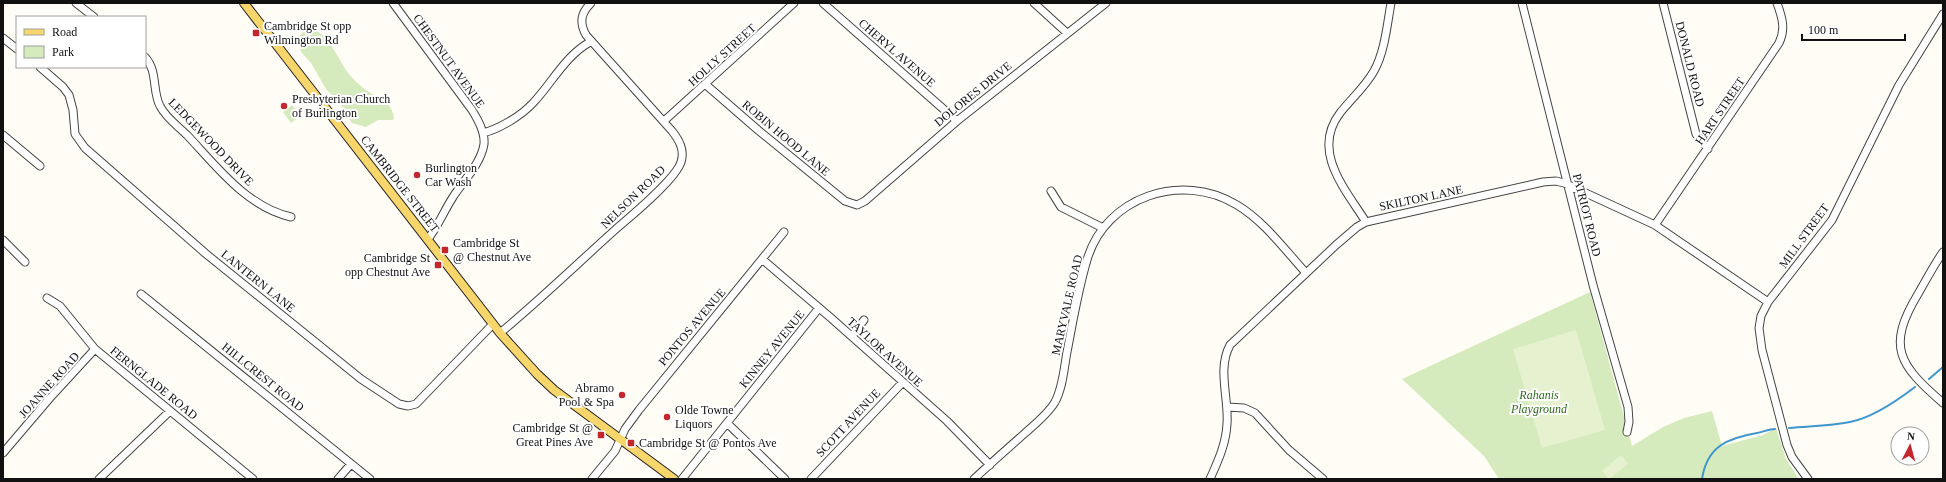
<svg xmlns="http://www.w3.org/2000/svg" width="1946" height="482" font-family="Georgia,serif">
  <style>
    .green { fill: #d5ebbd }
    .pitch { fill: #e6f2cf }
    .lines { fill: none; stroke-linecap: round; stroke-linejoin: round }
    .stream { stroke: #3f96cf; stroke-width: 2 }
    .minor-casing { stroke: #444; stroke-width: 9 }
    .major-casing { stroke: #222; stroke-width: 10 }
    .minor { stroke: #fff; stroke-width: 7 }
    .major { stroke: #f9d66b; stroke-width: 8 }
    .poi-dot { fill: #c4262e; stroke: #fff; stroke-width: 1.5 }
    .labels { text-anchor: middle; stroke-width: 4; stroke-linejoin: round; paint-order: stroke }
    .poi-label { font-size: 12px; fill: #111; stroke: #fff; text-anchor: start }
    .street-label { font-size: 12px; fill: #111; stroke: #fff }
    .park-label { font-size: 12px; font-style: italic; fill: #2f6b1f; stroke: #fff }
  </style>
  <rect width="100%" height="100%" fill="#fffdf5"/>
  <!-- green -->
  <path class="green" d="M306,29C325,26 338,59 348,73C353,79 359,85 366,90C378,99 393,101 394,119L392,120H378L366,127L352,123L341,105L326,89L311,63L301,52L298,38Z
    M292,105L301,116L291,123L283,112Z
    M1590,292L1632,446L1663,427L1684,418L1712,411L1722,446L1763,435L1776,428L1786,459L1799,479H1499L1484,456L1402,379Z"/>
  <!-- pitch -->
  <path class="pitch" d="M1576,330L1605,430L1542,448L1513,349Z
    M1621,455L1628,464L1609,479L1602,471Z"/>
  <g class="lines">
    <!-- stream -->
    <path class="stream" d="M1929,379L1943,367
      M1789,428C1809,426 1830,426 1850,422C1871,418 1898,400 1915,387
      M1702,479C1707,446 1728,438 1757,433C1763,432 1769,429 1775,429"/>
    <!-- minor casing -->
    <g class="minor-casing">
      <path id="minor" d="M76,3L94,17
        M393,3L472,110C478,120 485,132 484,144C481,164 463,181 453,197C444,211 438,226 428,239
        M823,3L957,121
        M1034,3L1067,33
        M1522,3L1593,285L1628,407L1629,422L1627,432
        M1663,3L1696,134L1708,149
        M3,38L17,49
        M145,57C158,71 152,91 160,106C166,118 178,126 187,135C217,167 247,207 291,217
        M40,67L63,87L69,95L73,110L75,134L85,148L205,253L361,379L399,404L408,406L416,404L493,324
        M705,84L758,130L845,201L857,205L865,201L957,121L1106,3
        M664,121L794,3
        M483,133C499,129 521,116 533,103C552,83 565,56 590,42
        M3,135L40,166
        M1051,191L1061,207L1103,228
        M1366,222C1345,189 1311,151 1340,113C1351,99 1365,87 1374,71C1385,51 1387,25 1391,3
        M1655,225L1779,43C1786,29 1782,17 1777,3
        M3,240L25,262
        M1943,252C1934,265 1926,280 1918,294C1886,347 1899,365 1943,403
        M763,260L831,318L947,421L990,465
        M141,294L370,479
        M47,298L60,306L95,349L253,479
        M500,333C540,300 577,264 616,229C631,216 676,179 681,162C685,150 679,140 672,131L586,35C579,22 581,13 591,3
        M852,336L864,320
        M1227,407L1244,408L1255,413L1289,450L1323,479
        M727,423L785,479
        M3,453L49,399L95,349
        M99,479L170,411
        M338,479L351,464
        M592,479L615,451L625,429L639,410L784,232
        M682,479L819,308
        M811,479L902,383
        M974,479C990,464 1007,449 1024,434C1034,425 1048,414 1055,402C1063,387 1064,368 1067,352C1073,321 1078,290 1087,260C1105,197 1182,171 1237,205C1264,221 1285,250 1306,273
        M1210,479C1218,461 1226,444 1227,424C1229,398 1217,369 1230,345L1336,245L1357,227L1366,222L1543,182L1556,181L1564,183L1655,225L1768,302
        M1808,479L1792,457L1787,445L1762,350L1759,328L1761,316L1768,302L1832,220L1899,85L1943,14"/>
    </g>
    <!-- major casing -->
    <g class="major-casing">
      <path id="major" d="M244,3L500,333L537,374L554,390L674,479"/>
    </g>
    <!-- minor -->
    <use href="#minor" class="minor"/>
    <!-- major -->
    <use href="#major" class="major"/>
  </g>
  <!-- markers -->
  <g class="poi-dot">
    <rect x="252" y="29" width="8" height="8" rx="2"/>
    <circle cx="284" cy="106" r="4"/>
    <circle cx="417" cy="175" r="4"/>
    <rect x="441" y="246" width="8" height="8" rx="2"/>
    <rect x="434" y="261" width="8" height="8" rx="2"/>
    <circle cx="622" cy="395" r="4"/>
    <circle cx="667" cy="417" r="4"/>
    <rect x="597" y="431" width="8" height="8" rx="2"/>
    <rect x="627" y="439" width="8" height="8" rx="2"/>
  </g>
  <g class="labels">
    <!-- poi labels -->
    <g class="poi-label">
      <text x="264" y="30">Cambridge St opp<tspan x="264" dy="14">Wilmington Rd</tspan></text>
      <text x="292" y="103">Presbyterian Church<tspan x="292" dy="14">of Burlington</tspan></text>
      <text x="425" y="172">Burlington<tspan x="425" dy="14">Car Wash</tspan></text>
      <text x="453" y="247">Cambridge St<tspan x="453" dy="14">@ Chestnut Ave</tspan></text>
      <text x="430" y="262" text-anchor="end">Cambridge St<tspan x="430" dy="14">opp Chestnut Ave</tspan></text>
      <text x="614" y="392" text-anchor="end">Abramo<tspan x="614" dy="14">Pool &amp; Spa</tspan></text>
      <text x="675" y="414">Olde Towne<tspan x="675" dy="14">Liquors</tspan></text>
      <text x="593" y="432" text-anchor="end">Cambridge St @<tspan x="593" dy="14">Great Pines Ave</tspan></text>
      <text x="639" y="447">Cambridge St @ Pontos Ave</text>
    </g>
    <!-- street labels -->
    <g class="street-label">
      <text transform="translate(897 53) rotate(41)" y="4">CHERYL AVENUE</text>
      <text transform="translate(722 55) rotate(-42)" y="4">HOLLY STREET</text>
      <text transform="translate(449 61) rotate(54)" y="4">CHESTNUT AVENUE</text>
      <text transform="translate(1690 64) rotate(76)" y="4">DONALD ROAD</text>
      <text transform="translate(973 94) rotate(-39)" y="4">DOLORES DRIVE</text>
      <text transform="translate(1720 111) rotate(-56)" y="4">HART STREET</text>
      <text transform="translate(786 138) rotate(40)" y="4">ROBIN HOOD LANE</text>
      <text transform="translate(211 142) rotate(46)" y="4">LEDGEWOOD DRIVE</text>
      <text transform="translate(400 184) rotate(52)" y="4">CAMBRIDGE STREET</text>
      <text transform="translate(633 197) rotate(-44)" y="4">NELSON ROAD</text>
      <text transform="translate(1421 198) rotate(-12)" y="4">SKILTON LANE</text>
      <text transform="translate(1587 215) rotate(76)" y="4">PATRIOT ROAD</text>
      <text transform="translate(1804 236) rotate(-54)" y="4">MILL STREET</text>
      <text transform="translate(258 281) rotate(39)" y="4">LANTERN LANE</text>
      <text transform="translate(1067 305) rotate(-77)" y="4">MARYVALE ROAD</text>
      <text transform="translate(692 327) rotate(-50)" y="4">PONTOS AVENUE</text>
      <text transform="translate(772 349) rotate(-51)" y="4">KINNEY AVENUE</text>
      <text transform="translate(885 352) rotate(42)" y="4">TAYLOR AVENUE</text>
      <text transform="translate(263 377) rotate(39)" y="4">HILLCREST ROAD</text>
      <text transform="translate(154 383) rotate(39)" y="4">FERNGLADE ROAD</text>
      <text transform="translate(49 385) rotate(-48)" y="4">JOANNE ROAD</text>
      <text transform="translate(848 423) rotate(-47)" y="4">SCOTT AVENUE</text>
    </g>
    <!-- park labels -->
    <g class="park-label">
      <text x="1539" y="399">Rahanis<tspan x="1539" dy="14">Playground</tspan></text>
    </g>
  </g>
  <!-- border -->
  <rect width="1946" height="482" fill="none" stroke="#111111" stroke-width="8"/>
  <!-- legend -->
  <rect x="16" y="16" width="130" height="52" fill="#ffffff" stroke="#a0a0a0"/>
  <rect x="24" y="29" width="20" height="6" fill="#f9d66b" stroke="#a0a0a0"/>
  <text x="52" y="36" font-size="12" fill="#111111">Road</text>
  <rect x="24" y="46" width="20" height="12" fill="#d5ebbd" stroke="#a0a0a0"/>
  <text x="52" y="56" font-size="12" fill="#111111">Park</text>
  <!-- north arrow -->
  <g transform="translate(1910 446) rotate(6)"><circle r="19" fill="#ffffff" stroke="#a0a0a0"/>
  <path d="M0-3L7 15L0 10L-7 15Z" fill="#c4262e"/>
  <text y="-6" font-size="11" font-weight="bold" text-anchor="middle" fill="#111111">N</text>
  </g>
  <!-- scale -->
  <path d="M1802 34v6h103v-6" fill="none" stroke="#111111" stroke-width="2"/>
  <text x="1808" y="34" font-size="12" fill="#111111" stroke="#ffffff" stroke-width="3" paint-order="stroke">100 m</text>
</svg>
